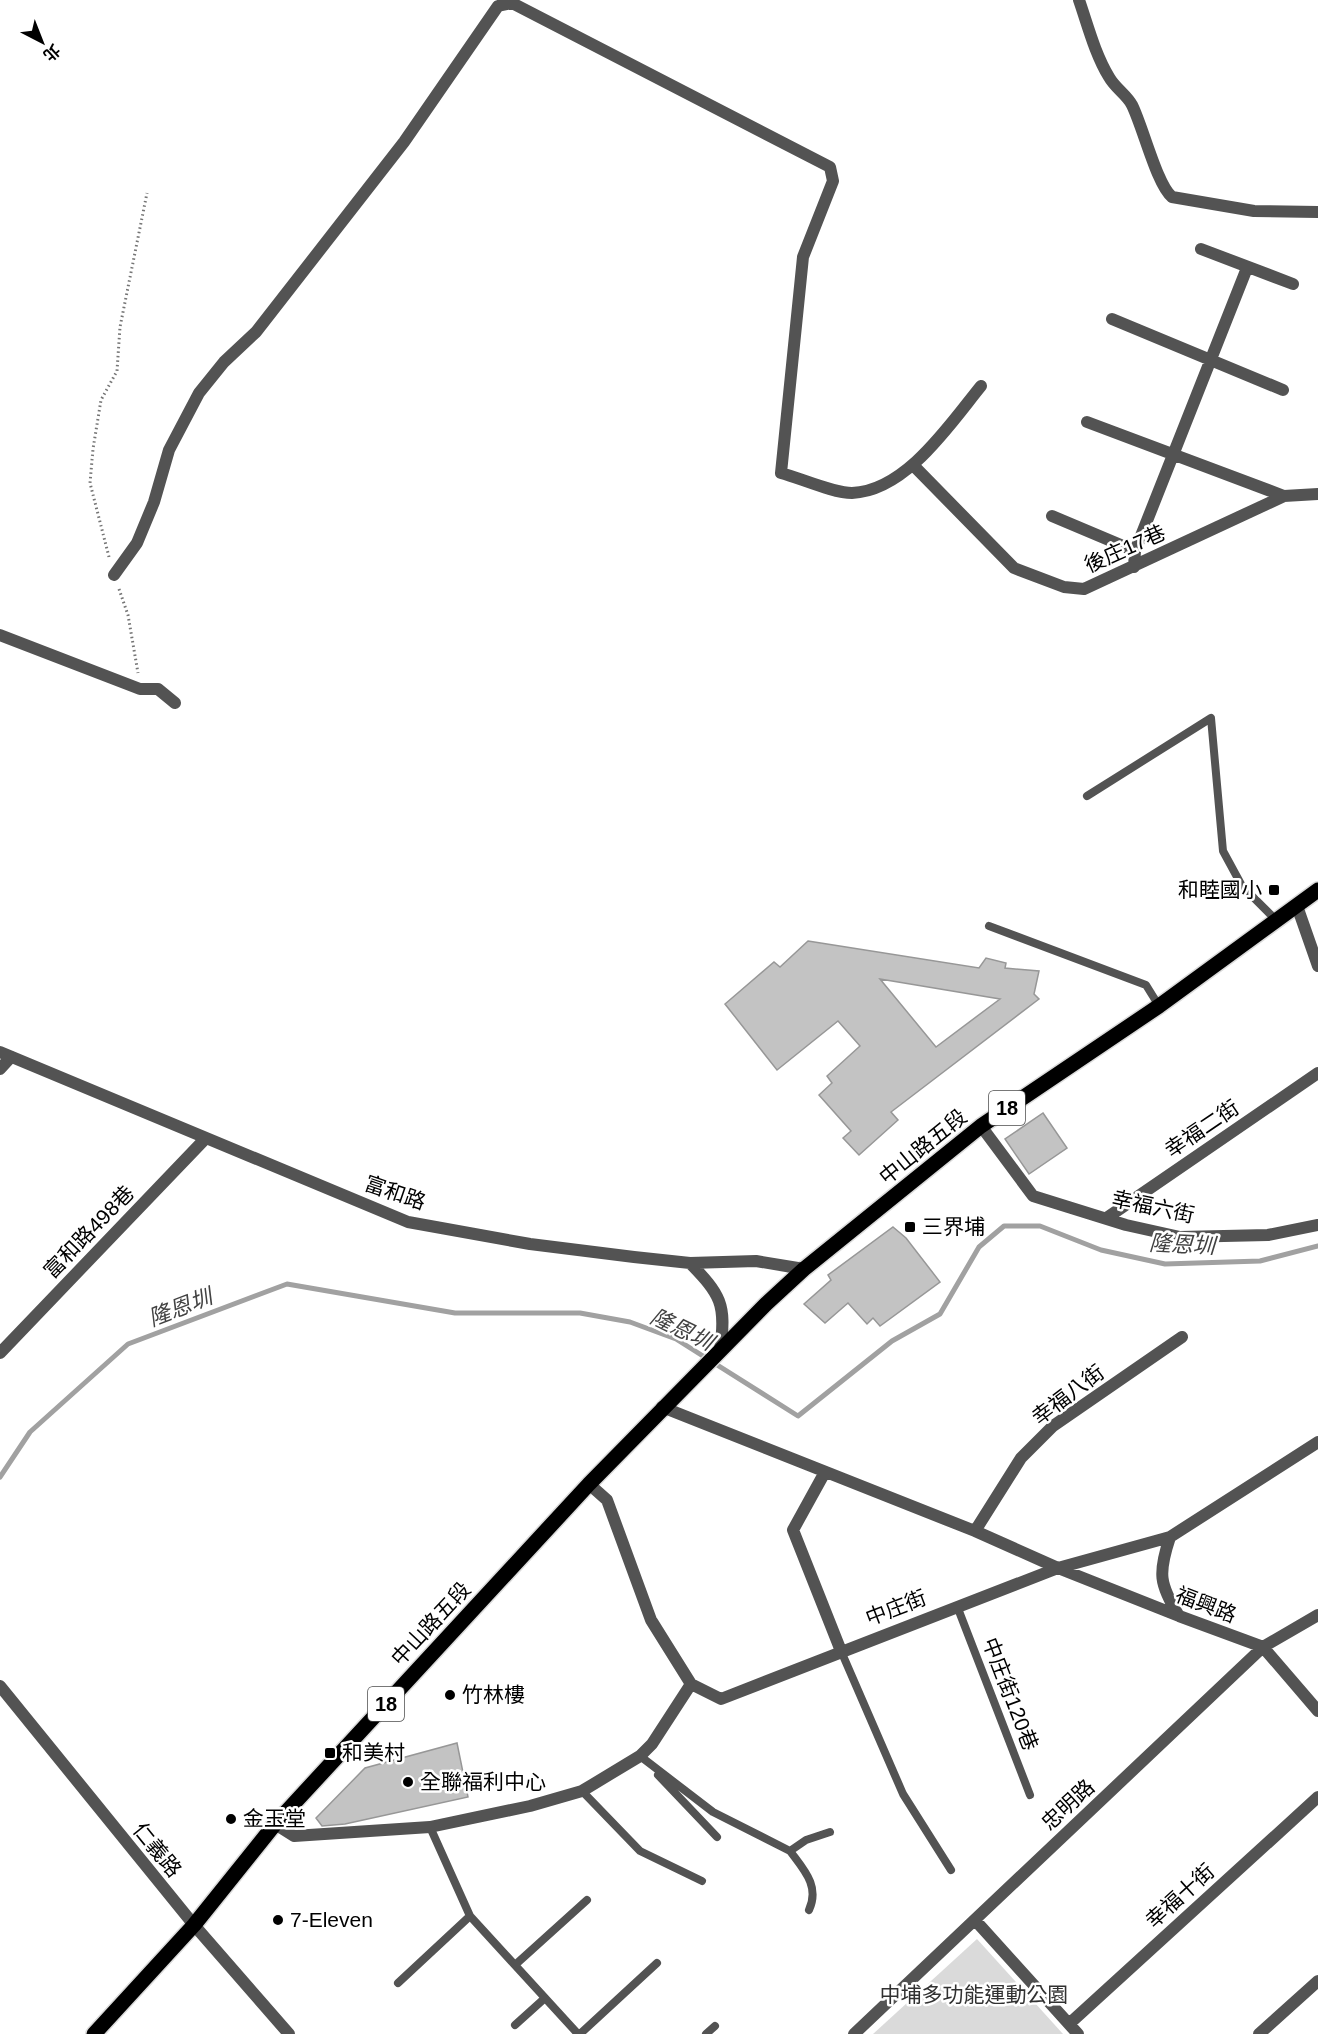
<svg xmlns="http://www.w3.org/2000/svg" width="1318" height="2034" font-family="Arial,'Noto Sans TC',sans-serif">
  <style>
    .green { fill: #dadada }
    .lines { fill: none; stroke-linecap: round; stroke-linejoin: round }
    .stream { stroke: #a1a1a1; stroke-width: 5 }
    .building { fill: #c3c3c3; stroke: #979797; stroke-width: 1.5; fill-rule: evenodd }
    .primary-casing { stroke: #dbdbdb; stroke-width: 18 }
    .path { stroke: #757575; stroke-width: 3; stroke-dasharray: 1.5 3; stroke-linecap: butt }
    .service { stroke: #535353; stroke-width: 8 }
    .minor { stroke: #535353; stroke-width: 12 }
    .tertiary { stroke: #535353; stroke-width: 12 }
    .primary { stroke: #000; stroke-width: 15 }
    .poi-dot { fill: #000; stroke: #fff; stroke-width: 2 }
    .labels { text-anchor: middle; stroke-width: 5; stroke-linejoin: round; paint-order: stroke }
    .shield { fill: #fff; stroke: #4c4c4c; stroke-width: 1.5 }
    .shield-label { font-size: 20px; font-weight: bold; fill: #000 }
    .street-label { font-size: 21px; fill: #000; stroke: #fff }
    .poi-label { font-size: 21px; fill: #000; stroke: #fff; text-anchor: start }
    .park-label { font-size: 21px; fill: #313131; stroke: #fff }
    .water-label { font-size: 22px; font-style: italic; fill: #424242; stroke: #fff }
  </style>
  <rect width="100%" height="100%" fill="#fff"/>
  <!-- green -->
  <path class="green" d="M977,1939L1063,2034H873Z"/>
  <g class="lines">
    <!-- stream -->
    <path class="stream" d="M0,1477L30,1432L128,1344L287,1284L455,1313H580L630,1322L676,1339L798,1416L892,1341L940,1314L979,1247L1004,1226H1040L1101,1250L1165,1264L1260,1261L1318,1246"/>
  </g>
  <!-- building -->
  <path class="building" d="M808,941L979,968L986,958L1006,963L1005,968L1039,971L1034,994L1039,999L891,1112L898,1120L859,1155L843,1138L851,1131L819,1095L832,1083L827,1076L860,1046L838,1021L777,1070L725,1004L774,962L780,967ZM880,979L1000,999L936,1047Z
    M1043,1113L1067,1148L1029,1174L1005,1139Z
    M893,1227L906,1238L940,1282L880,1326L873,1318L867,1324L848,1303L825,1323L804,1304L831,1280L828,1275Z
    M457,1743L468,1797L345,1824L322,1826L316,1818L365,1768Z"/>
  <g class="lines">
    <!-- primary casing -->
    <g class="primary-casing">
      <path id="primary" d="M94,2034L194,1925L275,1824L589,1484L766,1304L804,1269L981,1126L1159,1006L1318,890"/>
    </g>
    <!-- path -->
    <path class="path" d="M109,557L90,483L93,449L101,400L117,371L120,327L147,193
      M119,589L128,615L138,673"/>
    <!-- service -->
    <path class="service" d="M1087,796L1211,718L1223,851L1242,886L1276,920
      M989,926L1146,985L1159,1006
      M957,1606L1030,1795
      M841,1651L903,1794L951,1870
      M640,1756L713,1812L790,1851L806,1840L830,1832
      M658,1775L717,1837
      M582,1791L640,1851L702,1881
      M430,1827L470,1916L578,2034
      M790,1851C804,1870 820,1886 809,1910
      M515,1965L587,1900
      M398,1983L470,1916
      M515,2025L545,1998
      M580,2034L657,1963
      M706,2034L715,2026"/>
    <!-- minor -->
    <path class="minor" d="M1079,0C1088,26 1095,54 1109,77C1115,88 1127,95 1132,105C1143,127 1157,185 1172,197L1254,211L1318,212
      M1201,249L1293,284
      M1112,319L1283,390
      M1087,422L1284,496
      M913,465L1014,568L1064,587L1084,589L1284,496L1318,494
      M1052,516L1135,551
      M1134,567L1135,551L1247,268
      M114,575L137,543L154,502L169,450L199,393L224,362L256,332L404,142L498,6L512,3L830,167L833,181L803,257L781,473C800,478 833,493 852,493C906,491 950,424 981,386
      M0,635L140,689H158L175,703
      M1297,906L1318,966
      M0,1069L11,1057
      M981,1126L1033,1196L1126,1225L1180,1237L1268,1235L1318,1225
      M1108,1217L1318,1073
      M0,1353L205,1139
      M662,1407L975,1531L1058,1568L1179,1616L1263,1647L1318,1711
      M825,1472L793,1530L841,1651
      M589,1484L607,1500L651,1620L691,1684L721,1699L1058,1568L1170,1537L1318,1442
      M975,1531L1021,1458L1053,1426L1182,1337
      M1170,1537C1158,1573 1159,1584 1179,1616
      M0,1686L194,1925L289,2034
      M275,1824L294,1836L430,1827L530,1806L582,1791L640,1756L652,1744L691,1684
      M975,1920L1078,2034
      M1069,2024L1318,1797
      M854,2034L1263,1647L1318,1615
      M1259,2034L1318,1981"/>
    <!-- tertiary -->
    <path class="tertiary" d="M0,1052L408,1222L530,1244L634,1257L690,1263L756,1261L804,1269
      M690,1263C720,1294 727,1304 720,1349"/>
    <!-- primary -->
    <use href="#primary" class="primary"/>
  </g>
  <!-- markers -->
  <g class="poi-dot">
    <rect x="1268" y="884" width="12" height="12" rx="3"/>
    <rect x="904" y="1221" width="12" height="12" rx="3"/>
    <circle cx="450" cy="1695" r="6"/>
    <rect x="324" y="1747" width="12" height="12" rx="3"/>
    <circle cx="408" cy="1782" r="6"/>
    <circle cx="231" cy="1819" r="6"/>
    <circle cx="278" cy="1920" r="6"/>
  </g>
  <g class="labels">
    <!-- shield labels -->
    <g class="shield">
      <rect x="989" y="1091" width="36" height="34" rx="4.5"/>
      <rect x="368" y="1687" width="36" height="34" rx="4.5"/>
    </g>
    <g class="shield-label">
      <text x="1007" y="1115">18</text>
      <text x="386" y="1711">18</text>
    </g>
    <!-- street labels -->
    <g class="street-label">
      <text transform="translate(1125 549) rotate(-24)" y="7">後庄17巷</text>
      <text transform="translate(1202 1129) rotate(-34)" y="7">幸福二街</text>
      <text transform="translate(923 1147) rotate(-39)" y="7">中山路五段</text>
      <text transform="translate(395 1193) rotate(19)" y="7">富和路</text>
      <text transform="translate(1153 1207) rotate(12)" y="7">幸福六街</text>
      <text transform="translate(89 1232) rotate(-46)" y="7">富和路498巷</text>
      <text transform="translate(1068 1395) rotate(-37)" y="7">幸福八街</text>
      <text transform="translate(1206 1605) rotate(21)" y="7">福興路</text>
      <text transform="translate(896 1608) rotate(-21)" y="7">中庄街</text>
      <text transform="translate(431 1624) rotate(-47)" y="7">中山路五段</text>
      <text transform="translate(1010 1694) rotate(69)" y="7">中庄街120巷</text>
      <text transform="translate(1068 1805) rotate(-43)" y="7">忠明路</text>
      <text transform="translate(157 1850) rotate(51)" y="7">仁義路</text>
      <text transform="translate(1180 1896) rotate(-42)" y="7">幸福十街</text>
    </g>
    <!-- poi labels -->
    <g class="poi-label">
      <text x="1262" y="897" text-anchor="end">和睦國小</text>
      <text x="922" y="1234">三界埔</text>
      <text x="462" y="1702">竹林樓</text>
      <text x="342" y="1760">和美村</text>
      <text x="420" y="1789">全聯福利中心</text>
      <text x="243" y="1826">金玉堂</text>
      <text x="290" y="1927">7-Eleven</text>
    </g>
    <!-- park labels -->
    <g class="park-label">
      <text x="974" y="2002">中埔多功能運動公園</text>
    </g>
    <!-- water labels -->
    <g class="water-label">
      <text transform="translate(1182 1244) rotate(3)" y="8">隆恩圳</text>
      <text transform="translate(180 1307) rotate(-21)" y="8">隆恩圳</text>
      <text transform="translate(682 1329) rotate(26)" y="8">隆恩圳</text>
    </g>
  </g>
  <!-- north arrow -->
  <g transform="translate(42 42) rotate(138)" stroke="#ffffff" stroke-width="4.5" paint-order="stroke">
  <path d="M0-4.5L10 22L0 15L-10 22Z" fill="#000000"/>
  <text y="-9" font-size="16" font-weight="bold" text-anchor="middle" fill="#000000">北</text>
  </g>
</svg>
